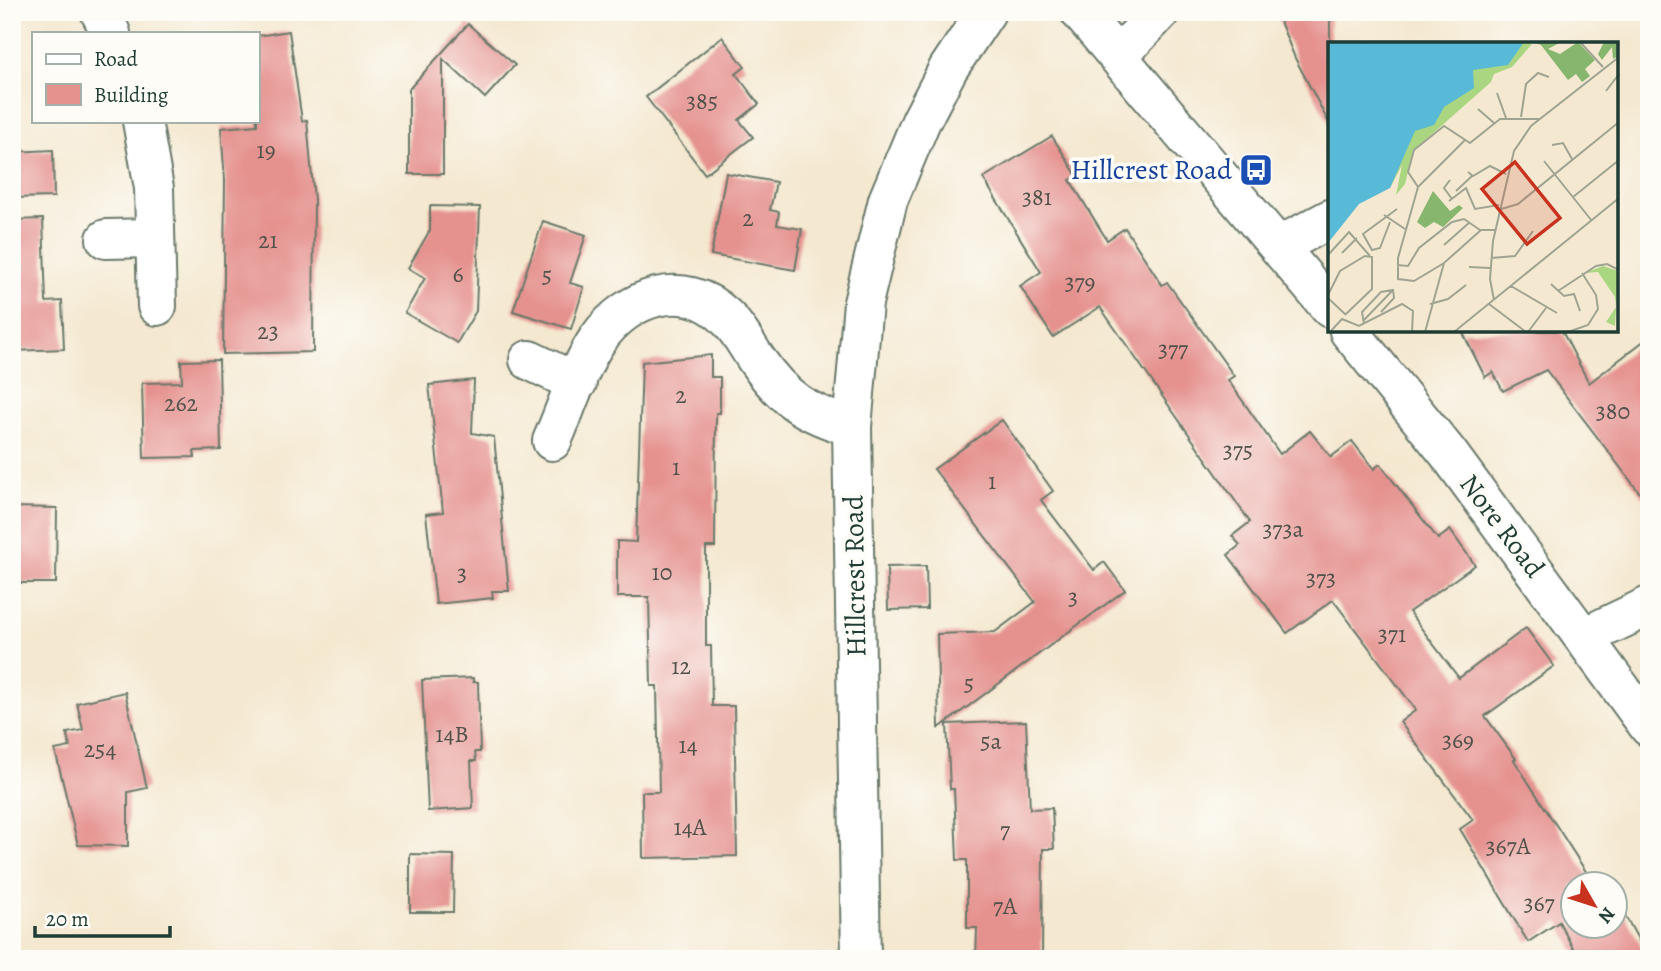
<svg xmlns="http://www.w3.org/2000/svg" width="1661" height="971" viewBox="0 0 1661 971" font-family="Alegreya,serif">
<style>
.building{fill:#e5928f}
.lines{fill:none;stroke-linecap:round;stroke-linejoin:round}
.minor-casing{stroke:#6a796b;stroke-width:42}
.minor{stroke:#fff;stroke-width:38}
.labels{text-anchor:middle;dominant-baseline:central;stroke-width:7;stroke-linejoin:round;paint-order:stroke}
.number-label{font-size:24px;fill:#50524b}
.transit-label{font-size:28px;fill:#164399;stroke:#fdfcf7;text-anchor:end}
.street-label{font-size:28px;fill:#1f3d34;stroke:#fdfcf7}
.inset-road{fill:none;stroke:#9fa492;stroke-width:2}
.view{fill:#c8321e;fill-opacity:0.15;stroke:#c8321e;stroke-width:3.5}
.inset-edge{fill:none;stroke:#1f3d34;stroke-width:3.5}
</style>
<rect width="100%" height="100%" fill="#fdfcf7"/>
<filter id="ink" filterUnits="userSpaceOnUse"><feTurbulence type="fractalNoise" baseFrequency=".0143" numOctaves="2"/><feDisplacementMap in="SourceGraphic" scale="14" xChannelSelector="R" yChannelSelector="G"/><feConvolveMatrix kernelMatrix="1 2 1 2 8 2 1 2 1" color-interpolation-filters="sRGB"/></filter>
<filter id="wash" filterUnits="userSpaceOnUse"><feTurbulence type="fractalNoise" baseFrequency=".00686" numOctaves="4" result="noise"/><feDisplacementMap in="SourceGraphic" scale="28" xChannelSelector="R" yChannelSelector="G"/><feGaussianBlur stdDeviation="1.57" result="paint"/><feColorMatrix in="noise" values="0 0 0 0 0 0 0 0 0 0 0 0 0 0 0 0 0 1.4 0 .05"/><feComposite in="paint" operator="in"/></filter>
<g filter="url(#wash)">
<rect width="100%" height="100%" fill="#f4e8d0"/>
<g id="blocks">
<!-- building -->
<g class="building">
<path d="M1276,12h54v113l-35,-67z"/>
<path d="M468,24l47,41 -30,33 -42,-39v115h-34v-85z"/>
<path d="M289,31l13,90 5,-1 7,80 -1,152 -90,2 2,-173 -4,-53 36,-3v-89z"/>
<path d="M722,37l23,30 -9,7 23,30 -20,16 14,17 -48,37 -59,-77z"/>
<path d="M1052,136l25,40 -7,4 37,60 18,-12 37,57 5,-3 67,94 -6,4 52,74 30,-23 21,26 21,-16 22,28 6,-5 58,75 12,-9 25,35 -66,47 50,66 67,-50 28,38 -69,50 31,43 -2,1 80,124h-21v42h42v-12l7,-4 27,49h-70l-20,-37 -31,20 -68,-113 13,-9 -73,-98 16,-12 -83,-110 -46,33 -59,-78 12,-10 -8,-9 18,-14 -150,-215 -47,30 -33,-51 21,-14 -58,-94z"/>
<path d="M53,150l1,47 -42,1v-46z"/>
<path d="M726,173l50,9 -6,28 9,2 -2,13 25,4 -7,41 -84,-15z"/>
<path d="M430,206l50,1 -4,104 -19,32 -52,-30 20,-35 -17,-10 22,-38z"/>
<path d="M43,219l3,83 16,-1 2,48 -52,2v-131z"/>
<path d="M543,221l43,14 -16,48 14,4 -13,42 -58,-18z"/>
<path d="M1462,331h100l27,52 60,-46v168l-103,-135 -43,21 -10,-19 -8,5z"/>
<path d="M711,355v22h9v36h-4l-1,134h-9v99h5l1,60h22l3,150 -94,2 -1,-66h17l-2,-106h-6l-2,-89h-32v-56l19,1 6,-180z"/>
<path d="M219,360l2,90 -27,1 1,6 -51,1 -2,-75 40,-1 -1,-21z"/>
<path d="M474,380l-2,53 22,4 15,154h-17l1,7 -57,6 -10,-90 17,-2 -14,-127z"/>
<path d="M1002,420l51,71 -12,9 53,70 10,-8 21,28 -186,138 -2,-94 58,-2 40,-30 -101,-133z"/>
<path d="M12,507l45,1 -1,75h-44z"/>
<path d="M926,566l1,43 -39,1 -1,-43z"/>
<path d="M473,678v4h5l2,70h-5l1,9h-5l2,47 -45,3 -6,-131z"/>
<path d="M125,692l22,96 -19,4v54l-50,-1 -23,-95 15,-3 -3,-14 16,-3 -6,-27z"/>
<path d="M1026,721l4,88 22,-1 2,41h-11l-1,110h-66l1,-31h-10v-68h-10l-3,-71h-4l-3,-65z"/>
<path d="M410,854l44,1 -1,57h-43z"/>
</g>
</g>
</g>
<g filter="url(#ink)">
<use href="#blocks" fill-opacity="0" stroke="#6a796b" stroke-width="2"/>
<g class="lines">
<defs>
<g id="minor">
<path d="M100,12l11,21"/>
<path d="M1080,12l250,296"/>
<path d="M1118,56l42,-44"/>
<path d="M142,121l12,67 3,118"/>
<path d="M106,239l49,-1"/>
<path d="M1279,246l51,-27"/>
<path d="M1349,331l99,122 201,274"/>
<path d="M529,360l48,23"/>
<path d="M552,441c13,-29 28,-77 46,-102 30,-43 86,-62 127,-23 13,12 21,28 31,43 28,41 50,54 96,68"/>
<path d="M1584,637l65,-31"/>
<path d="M861,959l-9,-532 11,-124 25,-103 33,-79 27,-52 38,-57"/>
</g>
</defs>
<!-- minor casing -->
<use href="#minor" class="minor-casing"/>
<!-- minor -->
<use href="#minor" class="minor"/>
</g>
</g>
<!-- icons -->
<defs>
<symbol id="bus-square" viewBox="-11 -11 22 22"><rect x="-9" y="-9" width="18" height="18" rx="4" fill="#1a4fb4" stroke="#fdfcf7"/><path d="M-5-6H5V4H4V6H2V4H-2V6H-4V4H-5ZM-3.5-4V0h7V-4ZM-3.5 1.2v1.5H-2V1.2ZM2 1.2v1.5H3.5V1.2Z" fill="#fff"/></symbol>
</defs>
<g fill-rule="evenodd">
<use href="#bus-square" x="1237" y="151" width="38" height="38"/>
</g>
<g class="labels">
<!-- number labels -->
<g class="number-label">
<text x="702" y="101">385</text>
<text x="266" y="150">19</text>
<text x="1037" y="197">381</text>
<text x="748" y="218">2</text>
<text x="268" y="240">21</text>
<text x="458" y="274">6</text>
<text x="547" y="275">5</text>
<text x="1080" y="282">379</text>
<text x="268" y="331">23</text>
<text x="1173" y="349">377</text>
<text x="681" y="395">2</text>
<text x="181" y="403">262</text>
<text x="1613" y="411">380</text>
<text x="1238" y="450">375</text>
<text x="676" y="467">1</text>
<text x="992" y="481">1</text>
<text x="1283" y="529">373a</text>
<text x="662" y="572">10</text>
<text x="462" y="573">3</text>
<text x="1321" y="578">373</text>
<text x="1073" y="597">3</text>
<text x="1392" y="634">371</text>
<text x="681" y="666">12</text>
<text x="969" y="683">5</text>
<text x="452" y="734">14B</text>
<text x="1458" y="740">369</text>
<text x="991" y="741">5a</text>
<text x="688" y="745">14</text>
<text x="100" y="749">254</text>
<text x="690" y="827">14A</text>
<text x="1005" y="830">7</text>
<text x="1508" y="846">367A</text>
<text x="1539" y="903">367</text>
<text x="1005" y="906">7A</text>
</g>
<!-- transit labels -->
<g class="transit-label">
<text x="1232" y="170">Hillcrest Road</text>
</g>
<!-- street labels -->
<g class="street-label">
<text transform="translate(1502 526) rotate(53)">Nore Road</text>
<text transform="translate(855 576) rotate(-91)">Hillcrest Road</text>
</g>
</g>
<!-- overview -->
<g transform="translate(1328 42)">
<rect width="290" height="290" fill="#f4e8d0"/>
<path d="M196,0l8,2 -20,23 -18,7 -3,8 -78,69 -8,33 -9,11 6,-30 -12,23 -14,-15v-52zM275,224l15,5 -3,55 -9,-4 10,-15 -1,-10 -17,-25 -13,1z" fill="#aad581"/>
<path d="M203,0h30l-13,7 12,5 18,-12 17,18 -10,9 5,7 -8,6 -6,-8 -8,6 -27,-35zM276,0h14v14l-5,3 -1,-12 -10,13 -4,-6zM105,149l17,20 9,-6 4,3 -20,19 -9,-5 -9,6 -8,-6z" fill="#87b66f"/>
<path d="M0,0h196l-16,23 -35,5 1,18 -30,19 -10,18 -19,6 -25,57 -31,16 -31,39z" fill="#58bad6"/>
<path class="inset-road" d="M252,0l23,25M278,49l13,-17M169,51l9,25M150,67l16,14M193,75l5,-33 12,-11 11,4M224,103l11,-2 9,16M216,119l48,60M140,130l5,4 17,-10 16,8M122,138l-6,8 8,11M90,145l47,-47M128,149l16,-15M245,155l46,-37M121,159l17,-13 9,21 24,-4M170,168l20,-6 101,-82M56,173l21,14M62,180l-10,26 -8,2 -9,-16 34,-25M167,188h-14l-37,33 -30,18 -16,-2v-21l20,-71 -10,-15 6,-22 30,-24 26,17 30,-24h39M116,203l26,-23M14,211l15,-15M0,213l21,-23 21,24M163,216l24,-2 18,-25M69,223l11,1 11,-18 33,-26 12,-3 16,11M141,225l21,1M223,242l13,12 10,-2 6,17M183,244l46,27M230,249l38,-25 11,-2 12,6M0,253l12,-24 25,-15 7,1v32l-26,25M0,256l18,17M166,258l-4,-21 3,-38 21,-90 17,-25 88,-69M102,262l18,-5 18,-14M161,262l37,28M35,279l30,-31M36,282l-2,-12 19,-20 12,-2 1,8 -13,14M2,290l12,-13 17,7 43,-22 11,7 -1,21M97,290l19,-69M126,290l165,-134M200,290l18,-24M240,290l20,-7 10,-16 -2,-14 -14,-22"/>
<path class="view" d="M187,120l45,56 -33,26 -45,-55z"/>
<rect width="290" height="290" class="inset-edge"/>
</g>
<!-- margin -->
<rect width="1661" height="971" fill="none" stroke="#fdfcf7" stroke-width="42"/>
<!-- legend -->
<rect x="32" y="32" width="228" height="91" fill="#fdfcf7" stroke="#a4b0a9" stroke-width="2"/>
<rect x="46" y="54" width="35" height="10" fill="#ffffff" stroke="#a4b0a9" stroke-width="2"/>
<text x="94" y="66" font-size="21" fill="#1f3d34">Road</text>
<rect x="46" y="84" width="35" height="21" fill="#e5928f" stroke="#a4b0a9" stroke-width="2"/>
<text x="94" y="102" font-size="21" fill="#1f3d34">Building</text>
<!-- north arrow -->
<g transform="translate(1594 905) rotate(129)"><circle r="33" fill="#fdfcf7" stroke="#a4b0a9" stroke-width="2"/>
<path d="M0-5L12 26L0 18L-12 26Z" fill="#c8321e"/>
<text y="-10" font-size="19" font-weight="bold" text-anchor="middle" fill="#1f3d34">N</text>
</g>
<!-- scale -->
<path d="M35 926v10h135v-10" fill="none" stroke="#1f3d34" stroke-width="3.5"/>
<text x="46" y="926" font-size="21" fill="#1f3d34" stroke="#fdfcf7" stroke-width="5" paint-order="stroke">20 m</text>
</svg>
